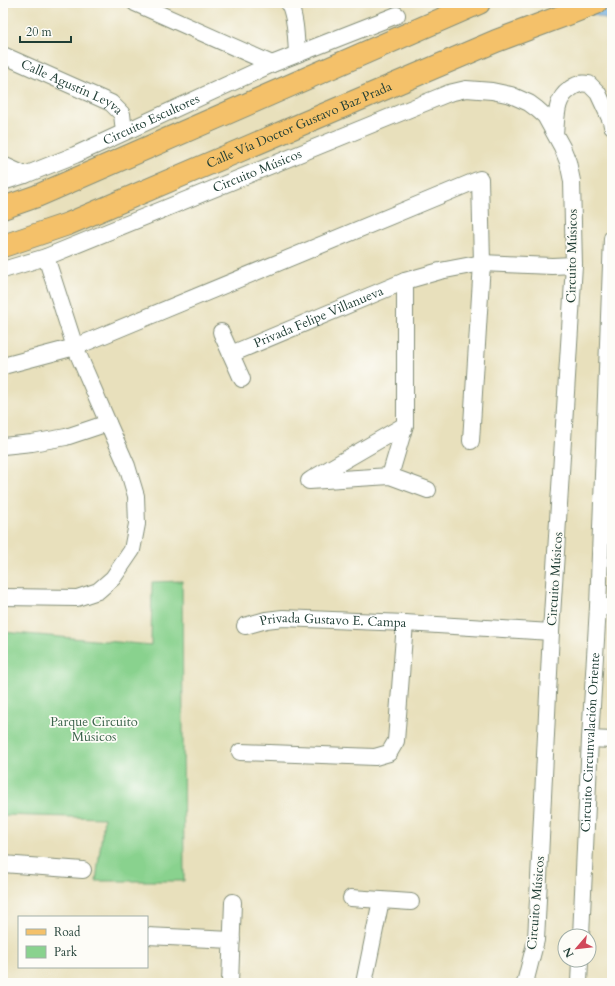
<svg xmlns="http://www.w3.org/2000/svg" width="615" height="986" viewBox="0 0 615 986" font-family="Cardo,serif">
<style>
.green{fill:#89d28e;stroke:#548861}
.water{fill:#68a8db;stroke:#447288}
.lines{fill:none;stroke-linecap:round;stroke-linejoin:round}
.street-casing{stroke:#848e78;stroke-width:18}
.primary-casing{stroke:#848e78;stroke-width:24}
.street{stroke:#fff;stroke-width:16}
.primary{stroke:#f4c16a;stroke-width:22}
.labels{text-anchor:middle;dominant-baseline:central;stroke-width:3.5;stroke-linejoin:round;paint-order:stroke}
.street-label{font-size:13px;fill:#1f3d34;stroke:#fdfcf7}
.park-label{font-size:13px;fill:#3a624a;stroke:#fdfcf7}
</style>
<rect width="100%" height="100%" fill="#fdfcf7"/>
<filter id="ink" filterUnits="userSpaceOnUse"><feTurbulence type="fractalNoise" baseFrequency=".025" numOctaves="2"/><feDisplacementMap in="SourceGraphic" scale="8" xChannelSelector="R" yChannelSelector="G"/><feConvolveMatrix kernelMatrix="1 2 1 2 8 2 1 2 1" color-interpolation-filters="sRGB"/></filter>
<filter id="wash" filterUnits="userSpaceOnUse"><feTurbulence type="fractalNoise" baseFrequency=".012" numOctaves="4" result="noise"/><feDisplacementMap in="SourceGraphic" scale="16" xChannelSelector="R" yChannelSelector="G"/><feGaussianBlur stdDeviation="0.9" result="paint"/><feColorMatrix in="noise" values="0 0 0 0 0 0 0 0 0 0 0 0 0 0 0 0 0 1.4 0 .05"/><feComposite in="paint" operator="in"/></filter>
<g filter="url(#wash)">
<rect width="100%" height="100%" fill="#e8e0bc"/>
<!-- green -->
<path class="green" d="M182,581l2,300h-88l8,-63 -101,-3v-183l148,13 1,-63z"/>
<!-- water -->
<path class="water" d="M573,3h39v19l-29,-12z"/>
</g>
<g filter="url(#ink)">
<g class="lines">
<defs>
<g id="street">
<path d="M135,3l137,61"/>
<path d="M289,3c7,16 7,34 8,51"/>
<path id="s1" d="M3,55l108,48 11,11 2,18"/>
<path d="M555,133c2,-16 0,-33 14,-43 3,-3 7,-5 11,-6 3,-1 6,0 9,0l9,9 13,28 1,5"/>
<path d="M3,165l22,10"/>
<path id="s2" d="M3,182l22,-7 50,-20 197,-91 125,-49"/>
<path id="s3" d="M3,270l43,-13 403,-164 17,-4 26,2 19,4 18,8 8,6 8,7 17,31 6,15 4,19 2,84 -23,367 -15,308 -11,43"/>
<path d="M221,332l21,47"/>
<path id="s4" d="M231,354l174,-73 35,-10 42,-8 70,3 22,-1"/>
<path d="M3,366l72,-19 405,-168 2,84 -11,178"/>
<path d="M3,446l29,-3 34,-6 42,-14"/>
<path d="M390,476l15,-51v-144"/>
<path d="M312,479l93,-54"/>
<path d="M309,481l81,-5 38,14"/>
<path d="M3,597l74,1 21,-7 15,-13 19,-28 5,-26 -1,-28 -9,-30 -19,-43 -33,-76 -29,-90"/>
<path d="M598,607h14"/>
<path id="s5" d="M245,626l21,-6 17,-2 122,5 146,9"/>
<path d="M590,739l22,1"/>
<path d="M240,752l135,5 14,-4 7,-12 9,-118"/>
<path d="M3,864l80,6"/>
<path d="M351,898l60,4"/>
<path d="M147,936l85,4"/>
<path id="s6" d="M581,936l9,-197 8,-132 14,-369"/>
<path d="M230,983l3,-81"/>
<path d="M364,983l17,-83"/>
<path d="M579,983l1,-23"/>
</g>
<g id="primary">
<path d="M3,208l34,-12 442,-193"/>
<path id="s7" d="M3,246l65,-22 428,-183 72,-27 28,-11"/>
</g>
</defs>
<!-- street casing -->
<use href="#street" class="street-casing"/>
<!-- primary casing -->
<use href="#primary" class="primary-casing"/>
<!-- street -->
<use href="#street" class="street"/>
<!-- primary -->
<use href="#primary" class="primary"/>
</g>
</g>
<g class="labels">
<!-- street labels -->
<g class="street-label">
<text stroke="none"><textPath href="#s1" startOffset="76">Calle Agustín Leyva</textPath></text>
<text stroke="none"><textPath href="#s2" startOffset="161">Circuito Escultores</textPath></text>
<text stroke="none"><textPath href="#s7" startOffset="320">Calle Vía Doctor Gustavo Baz Prada</textPath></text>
<text stroke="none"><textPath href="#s3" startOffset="273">Circuito Músicos</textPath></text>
<text transform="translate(572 256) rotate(-89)">Circuito Músicos</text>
<text stroke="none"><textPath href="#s4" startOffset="95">Privada Felipe Villanueva</textPath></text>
<text transform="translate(555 579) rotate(-86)">Circuito Músicos</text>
<text stroke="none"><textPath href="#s5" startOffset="89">Privada Gustavo E. Campa</textPath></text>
<text stroke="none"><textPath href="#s6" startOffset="194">Circuito Circunvalación Oriente</textPath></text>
<text transform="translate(536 903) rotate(-85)">Circuito Músicos</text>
</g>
<!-- park labels -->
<g class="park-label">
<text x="94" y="722">Parque Circuito<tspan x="94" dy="15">Músicos</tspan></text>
</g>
</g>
<!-- margin -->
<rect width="615" height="986" fill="none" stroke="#fdfcf7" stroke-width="16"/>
<!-- legend -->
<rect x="18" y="916" width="130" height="52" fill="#fdfcf7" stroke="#a4b0a9"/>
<rect x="26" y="929" width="20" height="6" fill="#f4c16a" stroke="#a4b0a9"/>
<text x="54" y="936" font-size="12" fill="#1f3d34">Road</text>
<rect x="26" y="946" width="20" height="12" fill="#89d28e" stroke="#a4b0a9"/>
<text x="54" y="956" font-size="12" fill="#1f3d34">Park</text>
<!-- north arrow -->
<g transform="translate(577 948) rotate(242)"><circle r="19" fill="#fdfcf7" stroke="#a4b0a9"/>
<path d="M0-3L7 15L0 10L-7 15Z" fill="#d1495b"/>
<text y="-6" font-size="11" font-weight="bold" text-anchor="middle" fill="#1f3d34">N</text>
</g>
<!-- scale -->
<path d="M20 36v6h51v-6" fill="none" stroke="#1f3d34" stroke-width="2"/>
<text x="26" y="36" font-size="12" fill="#1f3d34" stroke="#fdfcf7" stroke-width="3" paint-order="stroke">20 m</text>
</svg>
